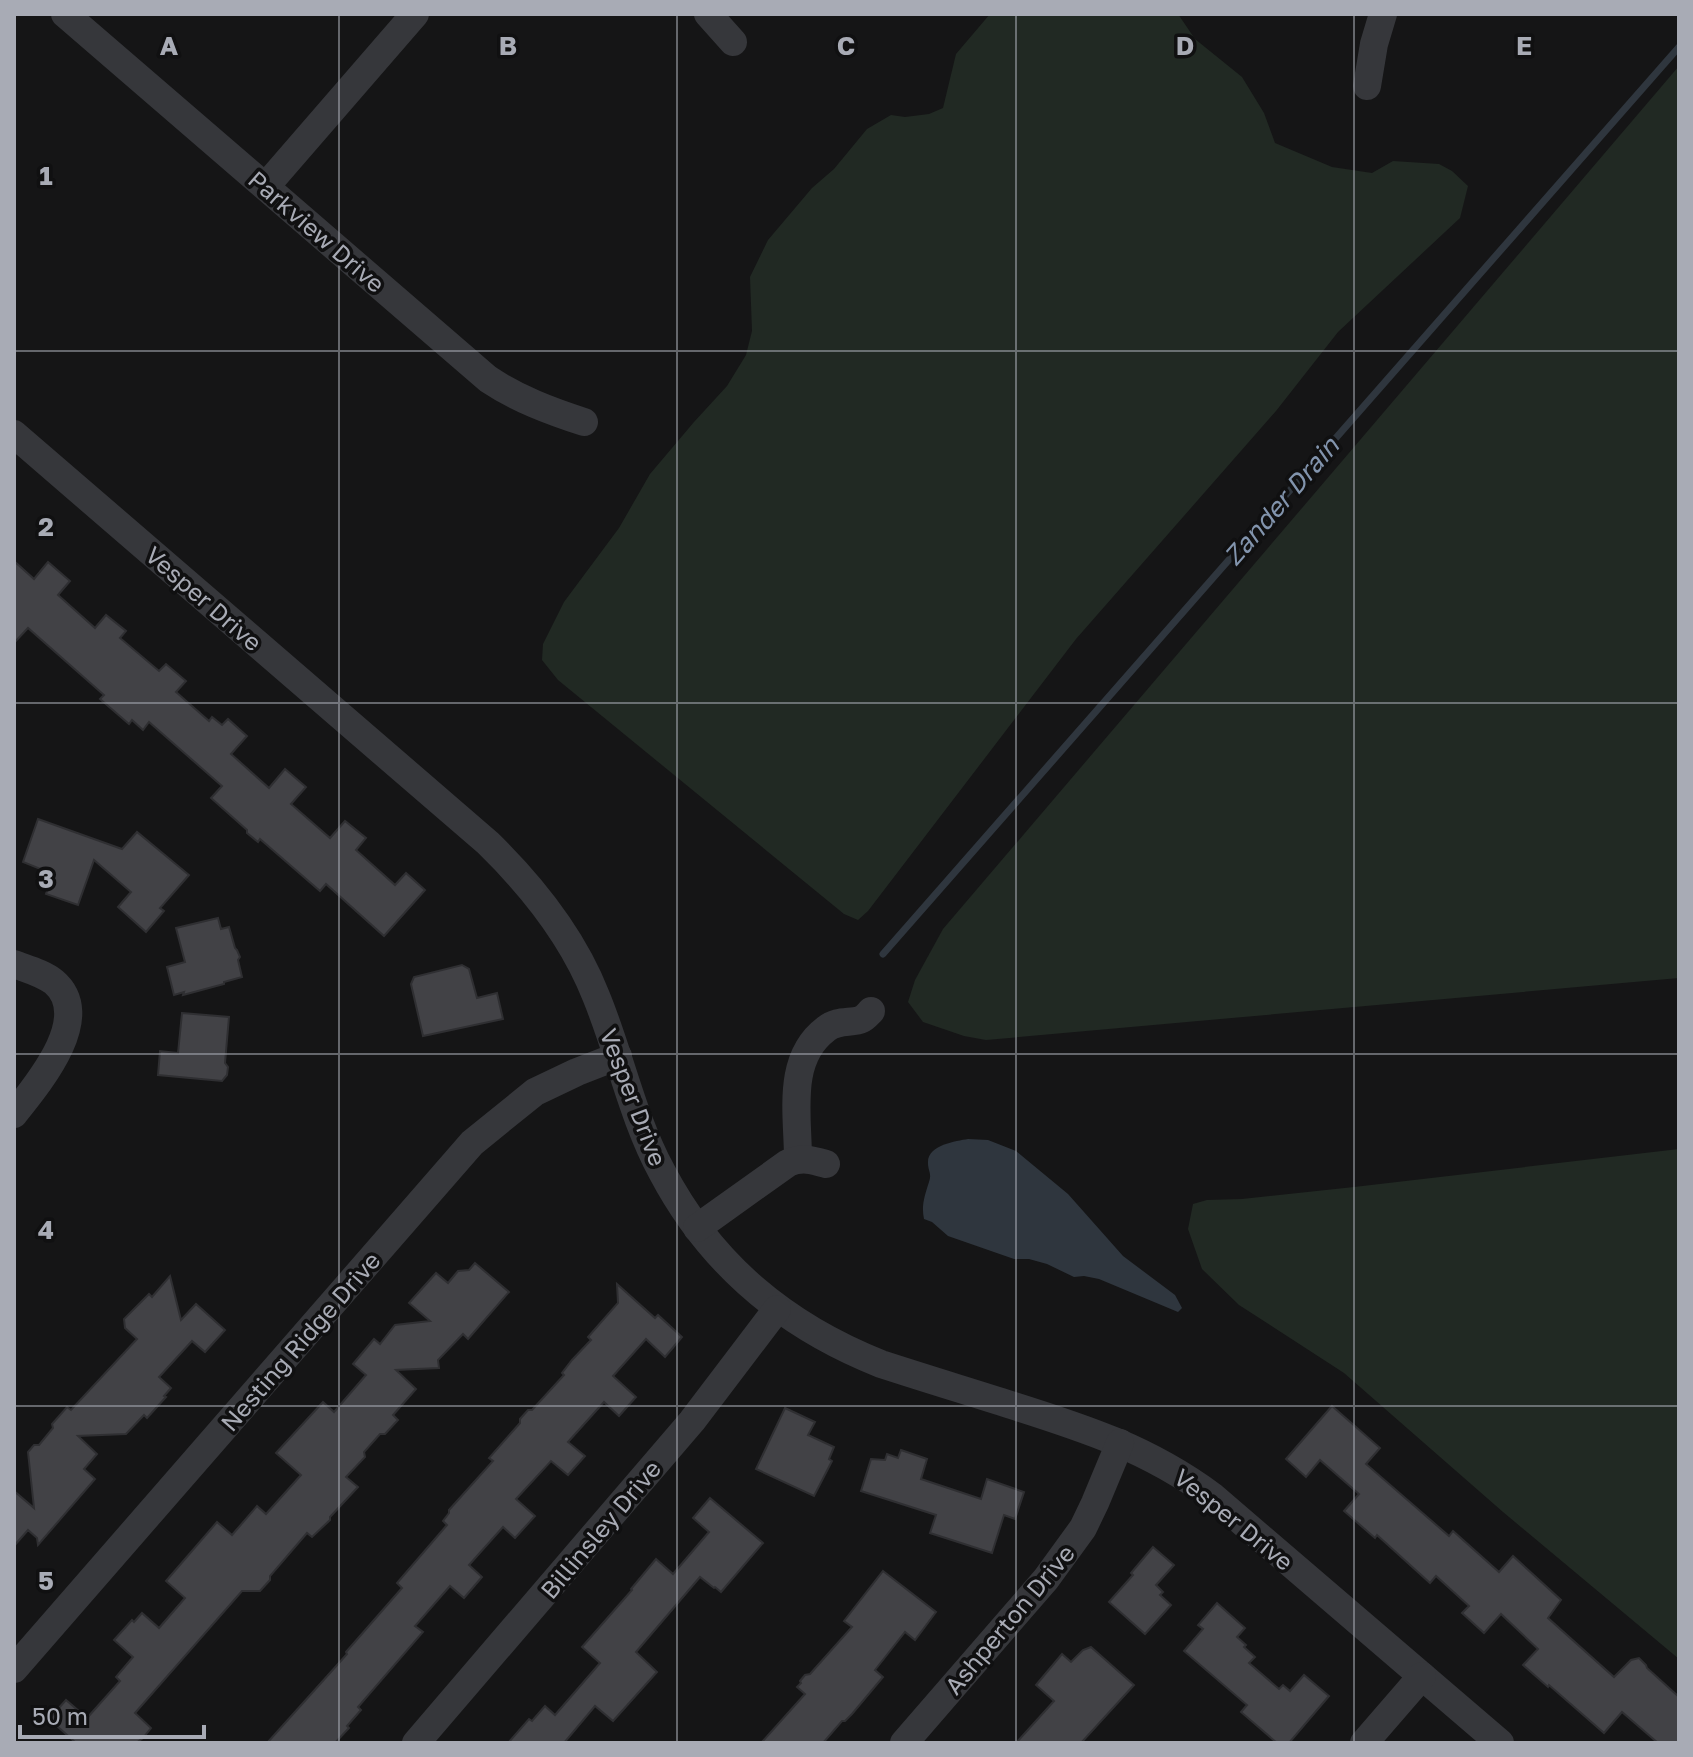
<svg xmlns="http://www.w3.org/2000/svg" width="1693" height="1757" viewBox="0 0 1693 1757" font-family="'Golos Text',sans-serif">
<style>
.green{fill:#212923}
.water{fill:#2f363e}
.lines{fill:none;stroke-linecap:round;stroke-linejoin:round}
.stream{stroke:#2f363e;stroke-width:7}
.building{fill:#424246;stroke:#2f2f32;stroke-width:2}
.street{stroke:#36373b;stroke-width:28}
.grid{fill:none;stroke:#a8abb5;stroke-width:2;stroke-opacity:0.55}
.labels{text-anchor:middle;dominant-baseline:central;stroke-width:7;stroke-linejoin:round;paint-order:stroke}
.street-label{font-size:24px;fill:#a8abb5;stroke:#101011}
.water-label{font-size:26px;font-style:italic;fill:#8294ad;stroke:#101011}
.grid-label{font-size:26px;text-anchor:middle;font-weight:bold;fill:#a8abb5;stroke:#101011;stroke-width:7;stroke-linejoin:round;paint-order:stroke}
</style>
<rect width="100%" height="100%" fill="#151516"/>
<!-- green -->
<g class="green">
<path d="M990,14h188l17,25 47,38 22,36 11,30 57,24 40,6 21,-12 46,3 13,7 16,15 -8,32 -122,114 -62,79 -200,228 -208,272 -10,9 -14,-6 -286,-234 -16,-20 1,-16 21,-42 55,-74 31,-54 44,-52 33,-36 19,-31 6,-24 -2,-54 18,-37 44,-52 22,-19 33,-40 24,-14 14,2 24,-3 14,-6 13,-54z"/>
<path d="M1679,66v912l-693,62 -22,-4 -41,-14 -15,-20 7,-22 28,-51z"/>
<path d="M1679,1149v510l-176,-147 -159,-139 -105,-68 -37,-36 -14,-40 5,-25 14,-4 35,-1 112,-12z"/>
</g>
<!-- water -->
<path class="water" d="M968,1139l20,1 28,11 52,43 55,62 52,39 7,13 -4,4 -79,-33 -15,-3 -10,1 -27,-13 -18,-5h-15l-66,-23 -16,-14 -8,-3c-3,-14 1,-24 5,-37 3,-9 -1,-11 -1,-19 -1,-18 28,-22 40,-24z"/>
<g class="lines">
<!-- stream -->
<path class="stream" d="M883,954l796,-907"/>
</g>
<!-- building -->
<g class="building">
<path d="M14,561l20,18 14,-17 22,19 -12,14 37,33 11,-13 20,16 -6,7 39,33 7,-7 20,17 -10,11 33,29 3,-4 10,8 6,-6 19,17 -16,18 38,34 16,-19 21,18 -15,17 39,34 15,-17 21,17 -10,12 39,35 11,-12 19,17 -41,46 -58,-52 -6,7 -60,-52 -2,3 -11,-9v-3l-36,-32 11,-12 -73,-64 -6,8 -11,-10 -3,4 -29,-25 4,-4 -76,-67 -14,15z"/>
<path d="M38,819l84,30 15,-17 52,43 -29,33 4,3 -18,21 -28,-25 13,-15 -37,-32 -16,45 -32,-11 7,-20 -30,-12z"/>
<path d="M218,918l3,11 8,-2 6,21 2,2 3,7 -2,3 4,17 -18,5v2l-41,11 1,-3 -10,3 -7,-28 18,-5 -9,-34z"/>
<path d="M462,965l7,4 8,29 20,-5 6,26 -80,17 -12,-52 3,-7z"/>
<path d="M182,1013l47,4 -4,46 3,4 -1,8 -5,6 -64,-6 2,-24 18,2z"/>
<path d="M475,1263l34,29 -41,47 -5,-5 -25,26 1,8 -43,2 20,19 -23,26 5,5 -13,14h-5l-16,18 1,5 -19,20 12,10 -28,30v3l-18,17 -5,-4 -37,43v4l-10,11h-18l-107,122 16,15 -8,10 -7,5h-60l-27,-24 17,-19 21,18 33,-37 -4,-4 17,-20 -19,-17 18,-20 2,2 8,-9 17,15 26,-30 -19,-17 51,-59 15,13 25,-29 9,8 35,-39 -25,-22 47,-51 11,10 32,-37 -13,-11 21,-25 6,5 15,-19 35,-4 -21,-18 27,-30 12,10 10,-12 11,-1z"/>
<path d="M170,1276l11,44 15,-16 29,26 -20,22 -13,-11 -33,36 12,11 -7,8 2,1 -19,21 -3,-3 -18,19 -48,2 19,18 -13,15 11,10 -57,66 -1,-7 -9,-8 -14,16v-55l20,17 -6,-56 6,-7h5l14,-17 -1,-4 15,-17 4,3 66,-71 -12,-11 -1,-9 25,-25 3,3z"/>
<path d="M617,1284l38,34 3,-3 24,22 -17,20 -19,-18 -33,37 23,21 -17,19 -15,-14 -36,40 17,14 -17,19 -17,-14 -35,38 19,17 -20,22 -12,-11 -34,38 13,12 -18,21 -14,-12 -35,40 8,6 -65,75 3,3 -14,16 2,2 -14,15h-68l80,-89 -1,-2 56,-64 -5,-5 50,-58 -4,-4 6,-8v-3l44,-49 -4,-3 31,-35v-4l8,-9h4l32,-35 -2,-2 10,-13 19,-20 -3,-3 30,-34z"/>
<path d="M1332,1406l48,42 -14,16 83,72 4,-5 46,41 14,-16 48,44 -13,18 66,59 17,-17 8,-2 7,7 1,3 32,29v46h-21l-36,-31 -18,21 -55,-48 -1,2 -25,-22 15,-16 -37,-35 -17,19 -22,-20 7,-7 -33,-30 -6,7 -53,-48 -2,3 -31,-27 15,-17 -39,-34 -14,17 -20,-18z"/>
<path d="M785,1408l30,14 -7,13 26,12 -5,12 3,2 -18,35 -58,-27z"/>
<path d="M901,1450l26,9 -6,20 60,20 6,-20 37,13 -9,27 -11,-4 -12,38 -62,-20 6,-18 -75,-24 10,-32 14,1 2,-6 11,4z"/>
<path d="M710,1498l53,45 -42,49 -6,-5 -1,1 -14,-11 -64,75 21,20 -44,49 -18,-15 -31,37h-56l21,-24 3,2 13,-15 10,9 45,-52 -18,-16 50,-57 -1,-1 25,-30 17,15 36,-42 -16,-14z"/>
<path d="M1153,1547l21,18 -18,20 7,7 -3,3 11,10 -26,29 -36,-32 24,-27 -2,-2z"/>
<path d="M883,1571l53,41 -21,28 -10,-8 -30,38 8,7 -31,37 -7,7h-3l-19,22h-62l44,-49 -8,-7 4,-4 -1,-2 5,-6 5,-1 42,-47 -8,-6z"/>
<path d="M1217,1603l28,25 -8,9 9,8 -2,2 11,10 -6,6 30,26 4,-4 7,6 14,-16 25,21 -40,47h-12l-36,-31 6,-7 -63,-54 19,-22 -5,-4z"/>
<path d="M1091,1647l43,38 -53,58h-65l38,-42 -18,-16 26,-31 9,8 12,-12z"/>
</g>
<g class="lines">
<!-- street -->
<g class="street">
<path d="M65,14l423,365c30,20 62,32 96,43"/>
<path d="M708,14l25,28"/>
<path d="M1367,86l7,-42 9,-30"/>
<path d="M266,186l149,-172"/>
<path d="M14,434l474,409c45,44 85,94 108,153 24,58 36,121 66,176 49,93 123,154 219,192 43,14 86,27 130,41 73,23 138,44 201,91l288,247"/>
<path d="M14,964c13,5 29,9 40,18 41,35 -17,103 -40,132"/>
<path d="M798,1159c0,-44 -12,-100 28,-130 12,-10 26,-5 36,-10 3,-1 6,-5 9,-8"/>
<path d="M697,1228l91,-65c14,-6 24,-3 38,1"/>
<path d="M14,1669l458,-526 63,-51 42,-20 41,-16"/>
<path d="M416,1743l276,-322 85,-112"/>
<path d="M904,1743l142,-164 37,-51 12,-25 25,-60"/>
<path d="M1364,1743l58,-67"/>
</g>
</g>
<!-- grid -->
<path class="grid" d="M339,14v1729M677,14v1729M1016,14v1729M1354,14v1729M14,351h1665M14,703h1665M14,1054h1665M14,1406h1665"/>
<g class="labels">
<!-- street labels -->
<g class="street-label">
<text transform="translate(317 231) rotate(41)">Parkview Drive</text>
<text transform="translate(204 598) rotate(41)">Vesper Drive</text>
<text transform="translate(634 1097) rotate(69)">Vesper Drive</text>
<text transform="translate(300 1341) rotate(-49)">Nesting Ridge Drive</text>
<text transform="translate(1234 1519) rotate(39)">Vesper Drive</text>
<text transform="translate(600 1529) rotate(-50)">Billinsley Drive</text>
<text transform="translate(1009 1619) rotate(-50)">Ashperton Drive</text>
</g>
<!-- water labels -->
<g class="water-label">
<text transform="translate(1281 501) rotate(-49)">Zander Drain</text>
</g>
</g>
<g class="grid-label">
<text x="169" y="55">A</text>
<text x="508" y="55">B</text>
<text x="846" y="55">C</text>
<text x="1185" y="55">D</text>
<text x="1524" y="55">E</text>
<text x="46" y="185">1</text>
<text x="46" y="536">2</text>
<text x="46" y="888">3</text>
<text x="46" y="1239">4</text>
<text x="46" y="1590">5</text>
</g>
<!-- border -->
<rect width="1693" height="1757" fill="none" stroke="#a8abb5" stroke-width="32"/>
<!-- scale -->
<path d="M20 1725v12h184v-12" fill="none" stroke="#a8abb5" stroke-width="4"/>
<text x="32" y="1725" font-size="24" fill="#a8abb5" stroke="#101011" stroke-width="6" paint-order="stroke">50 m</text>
</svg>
